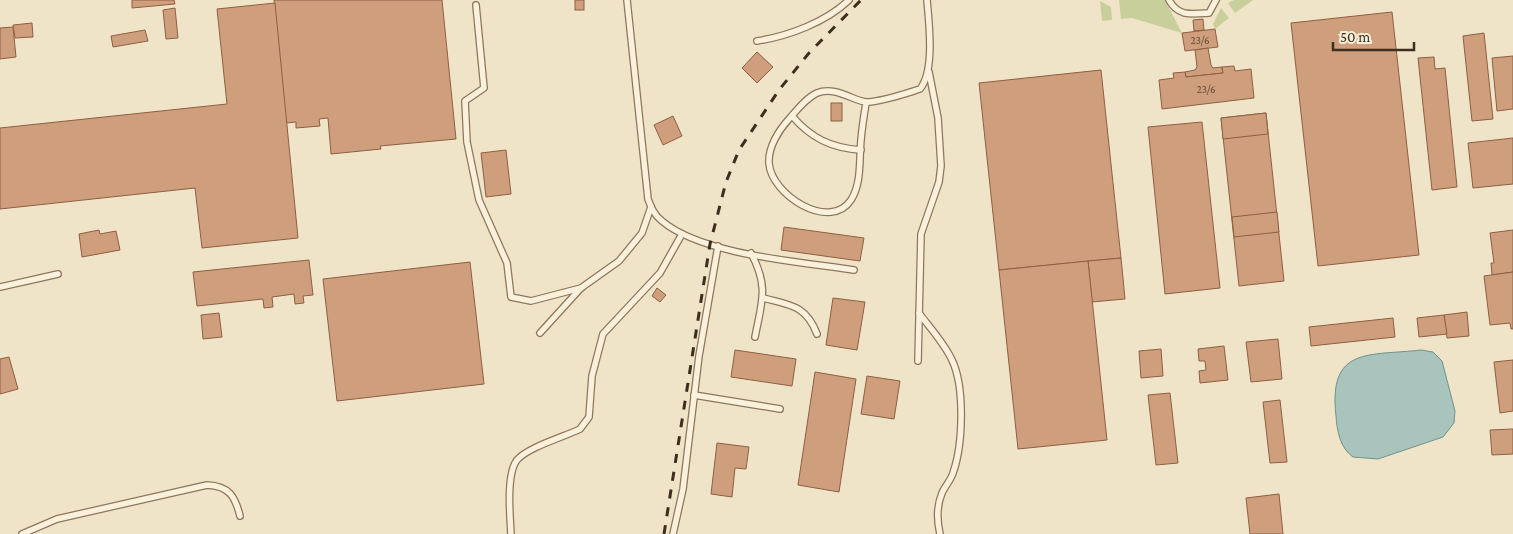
<svg xmlns="http://www.w3.org/2000/svg" width="1513" height="534" viewBox="0 0 1513 534" font-family="'Crimson Pro',serif">
<style>
.green{fill:#c9cf9b}
.water{fill:#a9c4bc;stroke:#6f938a}
.building{fill:#cf9f7d;stroke:#8d5f41}
.lines{fill:none;stroke-linecap:round;stroke-linejoin:round}
.lane-casing{stroke:#8d765c;stroke-width:8}
.lane{stroke:#faf1dc;stroke-width:5.5}
.rail{stroke:#3d2e20;stroke-width:3;stroke-dasharray:9 9;stroke-linecap:butt}
.labels{text-anchor:middle;dominant-baseline:central;stroke-width:4.5;stroke-linejoin:round;paint-order:stroke}
.number-label{font-size:11px;fill:#624a37}
</style>
<rect width="100%" height="100%" fill="#f0e4c8"/>
<!-- green -->
<g class="green">
<path d="M1119,0h46l17,33 -50,-15 -11,1z"/>
<path d="M1234,0h19l-18,13 -7,-10z"/>
<path d="M1100,1l11,6 1,13 -10,1z"/>
<path d="M1221,8l8,10 -14,11 -2,-5z"/>
</g>
<!-- water -->
<path class="water" d="M1421,350l12,2 9,9 13,50 -1,12 -11,14 -65,22 -25,-2c-13,-9 -16,-26 -17,-41 -8,-70 33,-60 85,-66z"/>
<!-- building -->
<g class="building">
<path d="M132,0h42l1,4 -43,4z"/>
<path d="M274,0h168l14,139 -76,7 1,3 -50,5 -3,-36 -9,1 1,7 -24,2v-6l-10,1z"/>
<rect x="575" y="0" width="9" height="10"/>
<path d="M275,3l23,235 -96,10 -7,-60 -195,21v-81l227,-24 -10,-95z"/>
<path d="M175,8l3,30 -12,1 -3,-29z"/>
<path d="M1392,12l27,243 -101,11 -27,-243z"/>
<path d="M1203,19l1,11 -10,1 -1,-11z"/>
<path d="M32,23l1,14 -18,1 -2,-13z"/>
<path d="M13,27l3,30 -16,2v-31z"/>
<path d="M1215,29l3,18 -33,4 -3,-18z"/>
<path d="M145,30l3,11 -35,6 -2,-11z"/>
<path d="M1484,33l9,86 -21,2 -9,-85z"/>
<path d="M1208,48l3,17 2,3 9,-1 1,6 -37,4 -1,-5 10,-2 2,-3 -2,-17z"/>
<path d="M757,52l16,15 -16,16 -15,-15z"/>
<path d="M1513,56v53l-16,2 -5,-53z"/>
<path d="M1434,57l1,12 10,-1 12,119 -25,3 -14,-132z"/>
<path d="M1234,66l1,5 16,-2 3,29 -92,11 -3,-29 15,-2 -1,-5 12,-1 1,5 37,-4 -1,-6z"/>
<path d="M1101,70l20,188 -122,12 -20,-187z"/>
<rect x="831" y="103" width="11" height="18"/>
<path d="M1266,113l18,168 -45,5 -18,-168z"/>
<path d="M1266,113l2,21 -45,5 -2,-21z"/>
<path d="M673,116l9,20 -19,9 -9,-20z"/>
<path d="M1202,122l18,166 -55,6 -17,-167z"/>
<path d="M1513,138v46l-40,4 -5,-45z"/>
<path d="M506,150l5,44 -25,3 -5,-44z"/>
<path d="M1277,212l2,20 -45,5 -2,-20z"/>
<path d="M784,227l80,11 -4,23 -79,-11z"/>
<path d="M99,230l1,4 16,-3 4,19 -38,7 -3,-23z"/>
<path d="M1513,230v42l-21,3 -1,-12h3l-4,-30z"/>
<path d="M1121,258l4,41 -33,3 -4,-41z"/>
<path d="M309,260l4,35 -10,1 1,7 -9,1 -1,-10 -22,3 1,10 -9,1 -1,-9 -66,7 -4,-34z"/>
<path d="M1088,261l19,179 -89,9 -19,-179z"/>
<path d="M470,262l14,122 -147,17 -14,-122z"/>
<path d="M1513,272v57h-2l-1,-6 -20,2 -6,-49z"/>
<path d="M657,288l9,7 -6,7 -8,-6z"/>
<path d="M833,298l32,4 -8,48 -31,-5z"/>
<path d="M1467,312l2,24 -22,2 -3,-23z"/>
<path d="M219,313l3,24 -19,2 -2,-24z"/>
<path d="M1444,315l3,19 -28,3 -2,-19z"/>
<path d="M1393,318l2,19 -84,9 -2,-19z"/>
<path d="M1278,339l4,40 -31,3 -5,-40z"/>
<path d="M1224,346l4,34 -28,3 -1,-12 7,-1 -1,-9h-6l-1,-12z"/>
<path d="M1161,349l2,27 -22,2 -2,-27z"/>
<path d="M735,350l61,9 -4,27 -61,-9z"/>
<path d="M9,357l9,32 -18,5v-35z"/>
<path d="M1513,360v51l-13,2 -6,-51z"/>
<path d="M815,372l41,7 -17,113 -41,-7z"/>
<path d="M867,376l33,5 -6,38 -33,-5z"/>
<path d="M1170,393l8,70 -22,2 -8,-70z"/>
<path d="M1280,400l7,62 -17,1 -7,-61z"/>
<path d="M1513,429v25l-21,1 -2,-25z"/>
<path d="M717,443l32,4 -3,22 -11,-1 -3,29 -21,-3z"/>
<path d="M1279,494l4,40h-33l-4,-36z"/>
</g>
<g class="lines">
<defs>
<g id="lane">
<path d="M627,0l21,199c3,8 6,16 14,22 40,34 140,41 192,49"/>
<path d="M1169,0c9,17 23,14 40,13l7,-13"/>
<path d="M476,5l8,83 -19,13 2,41 12,58 28,63 4,34 20,4 50,-13"/>
<path d="M757,41c32,-5 69,-19 92,-41"/>
<path d="M866,103c-2,12 -4,25 -5,37 -2,19 1,43 -10,60 -21,32 -80,-5 -82,-37 -1,-16 10,-33 20,-44 8,-9 17,-21 28,-26 19,-8 39,10 51,9 16,-1 36,-8 52,-13 15,-18 9,-66 7,-89"/>
<path d="M792,116c19,22 39,32 69,34"/>
<path d="M751,253c18,34 11,48 4,84"/>
<path d="M0,287l58,-13"/>
<path d="M763,298c27,7 43,7 54,36"/>
<path d="M919,313c11,15 25,30 33,47 13,27 11,85 1,113 -2,7 -8,13 -11,20 -5,12 -5,28 -2,41"/>
<path d="M540,333l41,-45 38,-27 23,-28 9,-26"/>
<path d="M918,361l3,-127 18,-52 2,-16 -3,-48 -9,-46"/>
<path d="M694,395l86,14"/>
<path d="M22,534l35,-15 150,-34c22,1 28,11 33,31"/>
<path d="M511,534c-1,-18 -5,-60 6,-74 11,-13 47,-23 63,-31l9,-12 3,-41 11,-42 57,-61 22,-39"/>
<path d="M673,534l10,-45 16,-133 19,-110"/>
</g>
</defs>
<!-- lane casing -->
<use href="#lane" class="lane-casing"/>
<!-- lane -->
<use href="#lane" class="lane"/>
<!-- rail -->
<path class="rail" d="M664,534l46,-290 16,-62 13,-32 40,-60 30,-37 52,-53"/>
</g>
<g class="labels">
<!-- number labels -->
<g class="number-label">
<text x="1200" y="40">23/6</text>
<text x="1206" y="89">23/6</text>
</g>
</g>
<!-- scale -->
<path d="M1333 42v8h81v-8" fill="none" stroke="#3d2e20" stroke-width="2.5"/>
<text x="1340" y="42" font-size="15" fill="#3d2e20" stroke="#f7eed8" stroke-width="4" paint-order="stroke">50 m</text>
</svg>
